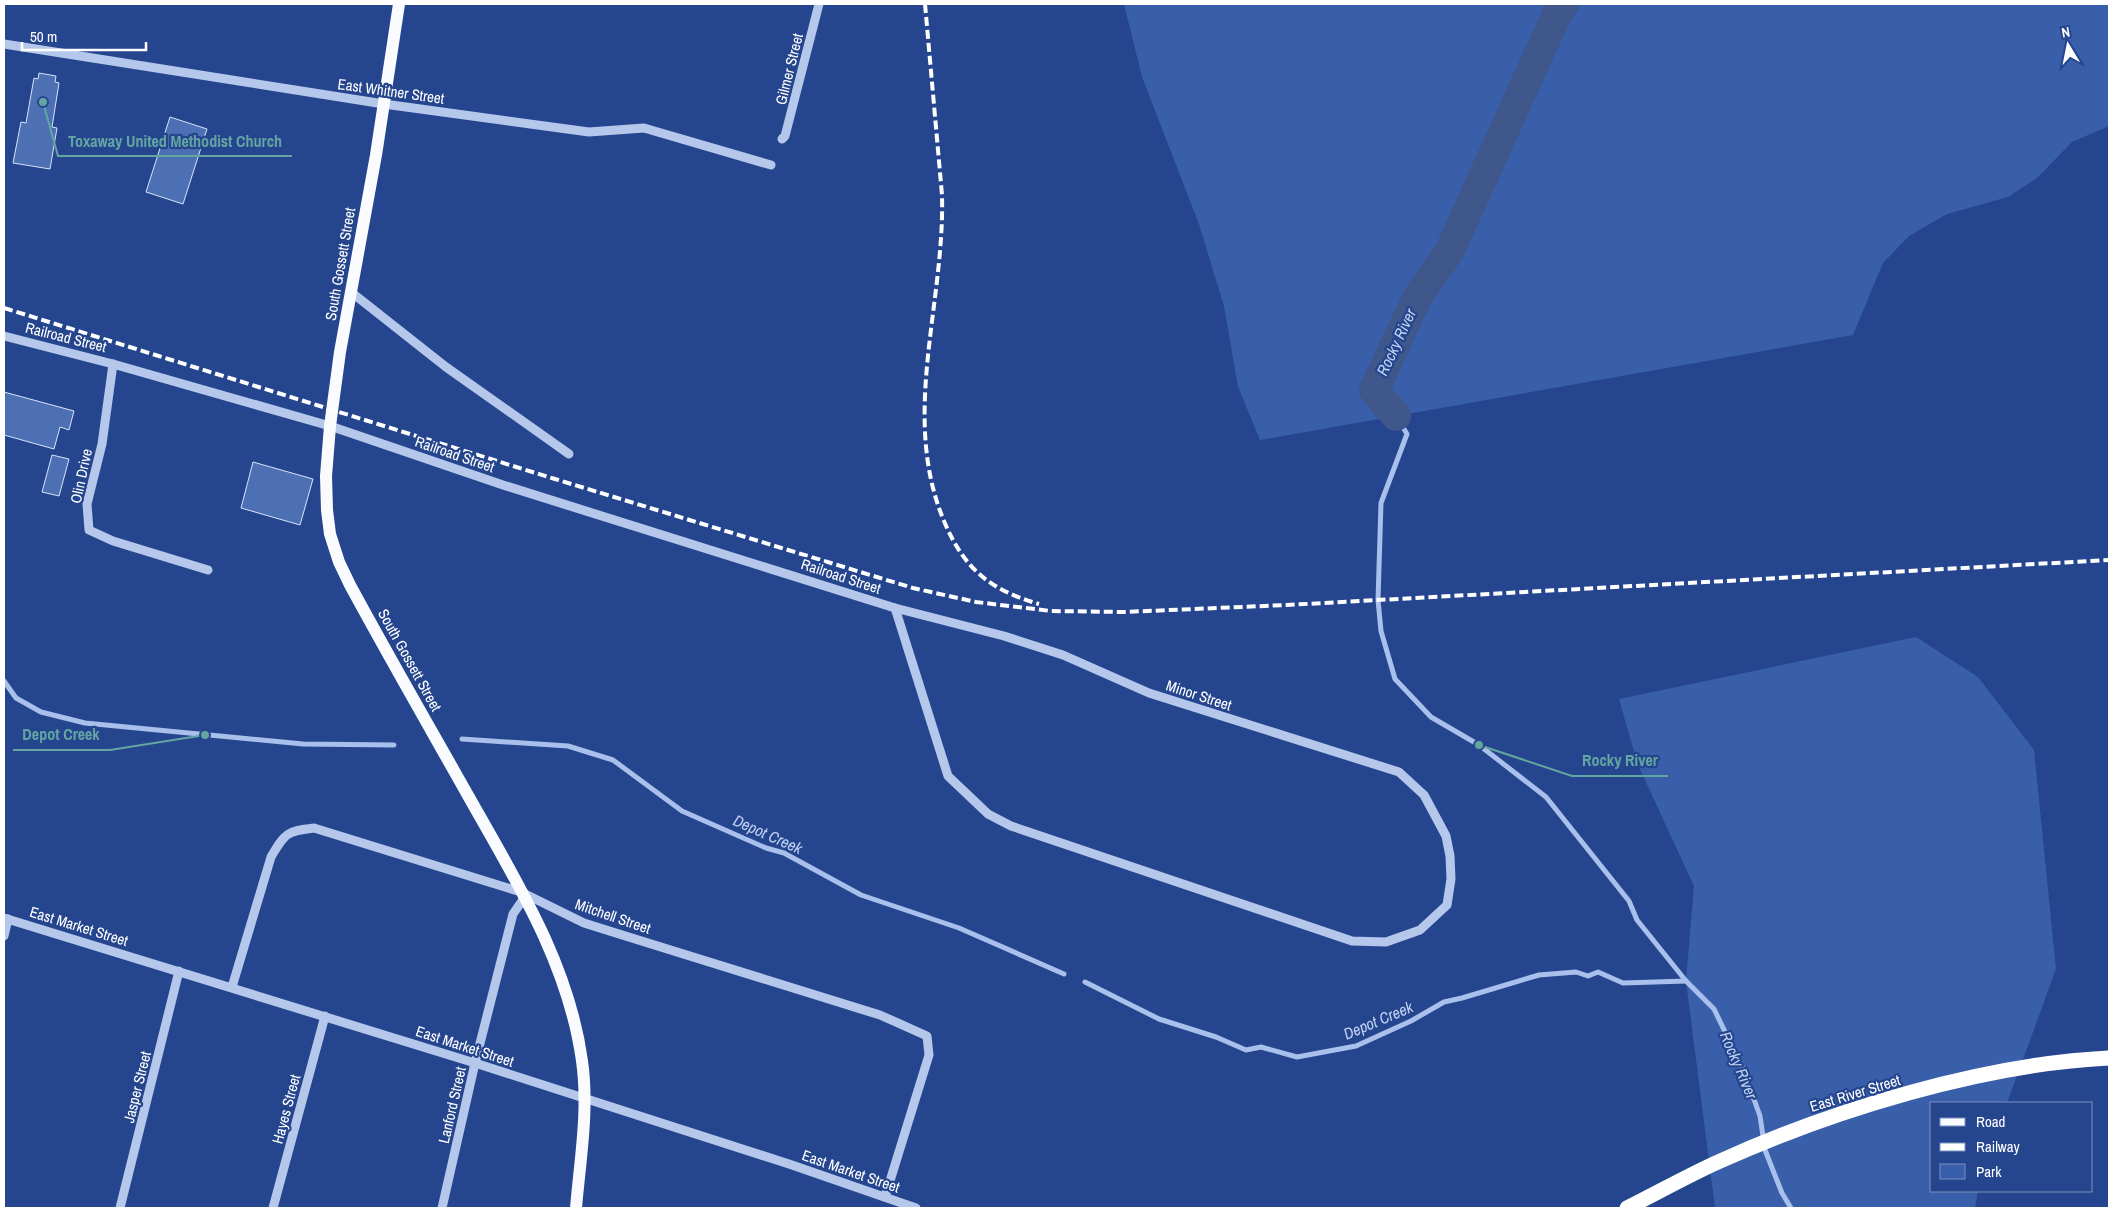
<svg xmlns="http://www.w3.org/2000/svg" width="2113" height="1212" viewBox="0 0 2113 1212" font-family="'Archivo Narrow',sans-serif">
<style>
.green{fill:#395fab}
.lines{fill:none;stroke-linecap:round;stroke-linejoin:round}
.stream{stroke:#a9c0ec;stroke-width:5}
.river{stroke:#3f578b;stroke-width:30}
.building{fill:#4d70b4;stroke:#d9e4f8}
.minor{stroke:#b5c7eb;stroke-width:9}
.major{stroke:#f9fbff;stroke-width:12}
.highway{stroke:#fff;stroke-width:15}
.rail{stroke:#fff;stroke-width:4;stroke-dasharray:9 4;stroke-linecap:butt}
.labels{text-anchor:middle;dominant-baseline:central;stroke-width:4.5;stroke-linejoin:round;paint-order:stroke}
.street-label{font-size:15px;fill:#fff;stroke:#25468e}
.water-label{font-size:16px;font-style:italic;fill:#c1d1f2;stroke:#25468e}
.leader{fill:none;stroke:#63a6a1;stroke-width:2}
.callout-dot{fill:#63a6a1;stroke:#25468e;stroke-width:2}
.callout-label{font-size:16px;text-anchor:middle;font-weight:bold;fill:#63a6a1;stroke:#25468e;stroke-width:4.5;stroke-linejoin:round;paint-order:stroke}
</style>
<rect width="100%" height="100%" fill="#25468e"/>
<!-- green -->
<g class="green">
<path d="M1124,4h985v122l-37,16 -34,35 -30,20 -61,17 -38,22 -26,27 -30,72 -593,105 -22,-53 -14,-81 -25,-82 -57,-147z"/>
<path d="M1916,637l62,40 56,73 22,219 -49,134h-75v88h46l-3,17h-260l-29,-227 8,-95 -56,-121 -19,-66z"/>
</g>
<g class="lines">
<!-- stream -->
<g class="stream">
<path d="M1396,416l11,18 -26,69 -3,97 3,31 14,48 36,38 48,28 67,52 83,104 8,19 49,61 28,28 29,60 17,47 5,34 17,43 9,15"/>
<path d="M4,681l12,17 25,14 44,11 218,21 91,1"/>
<path d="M462,739l106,7 45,14 69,51 84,37 18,5 77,42 98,33 105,46"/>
<path d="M1085,982l74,37 57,18 30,13 15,-3 36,10 59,-11 55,-25 33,-19 18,-4 77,-23 37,-3 12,4 10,-4 25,11 63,-2"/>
</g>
<!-- river -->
<path class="river" d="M1396,416l-22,-26 43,-92 33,-48 107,-236 7,-10"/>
</g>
<!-- building -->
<g class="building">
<path d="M39,73l17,3 -1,6 4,1 -7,44 5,1 -7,41 -37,-6 8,-41 5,1 8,-45 4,1z"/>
<path d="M170,117l37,12 -24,75 -37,-12z"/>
<path d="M4,392l70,19 -5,19 -9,-3 -6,22 -50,-14z"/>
<path d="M52,455l17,4 -10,37 -17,-4z"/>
<path d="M253,462l60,17 -13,46 -59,-17z"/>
</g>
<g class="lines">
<!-- minor -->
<g class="minor">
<path d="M4,44l380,60 205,28 55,-4 127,37"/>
<path d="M782,139l3,-3 34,-132"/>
<path d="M351,292l95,75 123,87"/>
<path d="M4,336l109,28 217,62 173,59 392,123"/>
<path d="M113,364l-11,80 -15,60 2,26 24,11 95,29"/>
<path d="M895,608l109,28 59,19 86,38 250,79 25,23 22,41 4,20 1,23 -4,26 -27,25 -34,12 -34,-1 -341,-115 -23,-12 -40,-38z"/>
<path d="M4,918l471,145 317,102 124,43"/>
<path d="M4,936l4,-17"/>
<path d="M232,987l39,-130c14,-24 16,-26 43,-29l207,64 63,31 35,11 261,81 47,21 2,19 -44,142"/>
<path d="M120,1208l59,-237"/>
<path d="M273,1208l52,-192"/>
<path d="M442,1208l33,-145 38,-149 9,-13 2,-6"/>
</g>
<!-- major -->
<path class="major" d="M399,4l-23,151 -36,197 -10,74 -4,50 1,34 3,24 9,28 11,23c39,72 80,143 120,214 47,83 99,166 112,262 7,49 -2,99 -6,147"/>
<!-- highway -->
<path class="highway" d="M1627,1208c30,-15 60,-32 91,-46 115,-52 265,-98 391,-104"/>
<!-- rail -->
<g class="rail">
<path d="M925,4l17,191c3,109 -42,221 2,326 20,48 46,69 95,83"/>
<path d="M4,308l551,171 358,109 63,14 75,9 73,1 163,-7 822,-45"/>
</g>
</g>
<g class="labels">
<!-- street labels -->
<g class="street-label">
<text transform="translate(789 69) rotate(-76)">Gilmer Street</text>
<text transform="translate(391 91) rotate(8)">East Whitner Street</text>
<text transform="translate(340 264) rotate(-80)">South Gossett Street</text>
<text transform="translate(66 337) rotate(14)">Railroad Street</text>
<text transform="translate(455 454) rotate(19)">Railroad Street</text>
<text transform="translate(81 476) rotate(-78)">Olin Drive</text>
<text transform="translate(841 576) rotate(18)">Railroad Street</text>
<text transform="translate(410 660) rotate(61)">South Gossett Street</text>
<text transform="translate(1199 695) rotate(18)">Minor Street</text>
<text transform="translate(613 916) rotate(19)">Mitchell Street</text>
<text transform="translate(79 926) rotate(17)">East Market Street</text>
<text transform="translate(465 1046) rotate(18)">East Market Street</text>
<text transform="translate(137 1087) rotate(-76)">Jasper Street</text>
<text transform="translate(1855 1093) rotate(-17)">East River Street</text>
<text transform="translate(452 1105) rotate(-77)">Lanford Street</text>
<text transform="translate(286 1109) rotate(-75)">Hayes Street</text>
<text transform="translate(851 1171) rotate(19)">East Market Street</text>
</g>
<!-- water labels -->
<g class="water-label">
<text transform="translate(1396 342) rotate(-65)">Rocky River</text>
<text transform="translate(768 834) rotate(24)">Depot Creek</text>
<text transform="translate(1378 1020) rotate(-23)">Depot Creek</text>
<text transform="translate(1739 1065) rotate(67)">Rocky River</text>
</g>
</g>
<!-- callouts -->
<path class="leader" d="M43 102L58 156H292M205 735L110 750H13M1479 745L1572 776H1668"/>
<g class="callout-dot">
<circle cx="43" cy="102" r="5"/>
<circle cx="205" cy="735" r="5"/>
<circle cx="1479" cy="745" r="5"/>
</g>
<g class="callout-label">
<text x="175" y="147">Toxaway United Methodist Church</text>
<text x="61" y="740">Depot Creek</text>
<text x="1620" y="766">Rocky River</text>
</g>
<!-- border -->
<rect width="2113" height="1212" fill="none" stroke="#ffffff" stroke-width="10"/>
<!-- legend -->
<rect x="1930" y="1102" width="162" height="90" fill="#25468e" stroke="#7c90bb"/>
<rect x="1940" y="1118" width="25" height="8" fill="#f9fbff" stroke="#7c90bb"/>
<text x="1976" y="1127" font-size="15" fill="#ffffff">Road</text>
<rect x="1940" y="1143" width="25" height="8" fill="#ffffff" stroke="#7c90bb"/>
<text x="1976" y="1152" font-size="15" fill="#ffffff">Railway</text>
<rect x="1940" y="1164" width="25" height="15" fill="#395fab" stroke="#7c90bb"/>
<text x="1976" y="1177" font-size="15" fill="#ffffff">Park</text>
<!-- north arrow -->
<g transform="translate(2068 45) rotate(350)" stroke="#25468e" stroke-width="4" paint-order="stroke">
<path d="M0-4L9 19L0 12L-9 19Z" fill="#ffffff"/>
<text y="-8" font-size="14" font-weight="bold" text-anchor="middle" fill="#ffffff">N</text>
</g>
<!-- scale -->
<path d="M22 42v8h124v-8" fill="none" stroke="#ffffff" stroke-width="2.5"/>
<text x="30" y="42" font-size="15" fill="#ffffff" stroke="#25468e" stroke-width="4" paint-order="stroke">50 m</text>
</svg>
